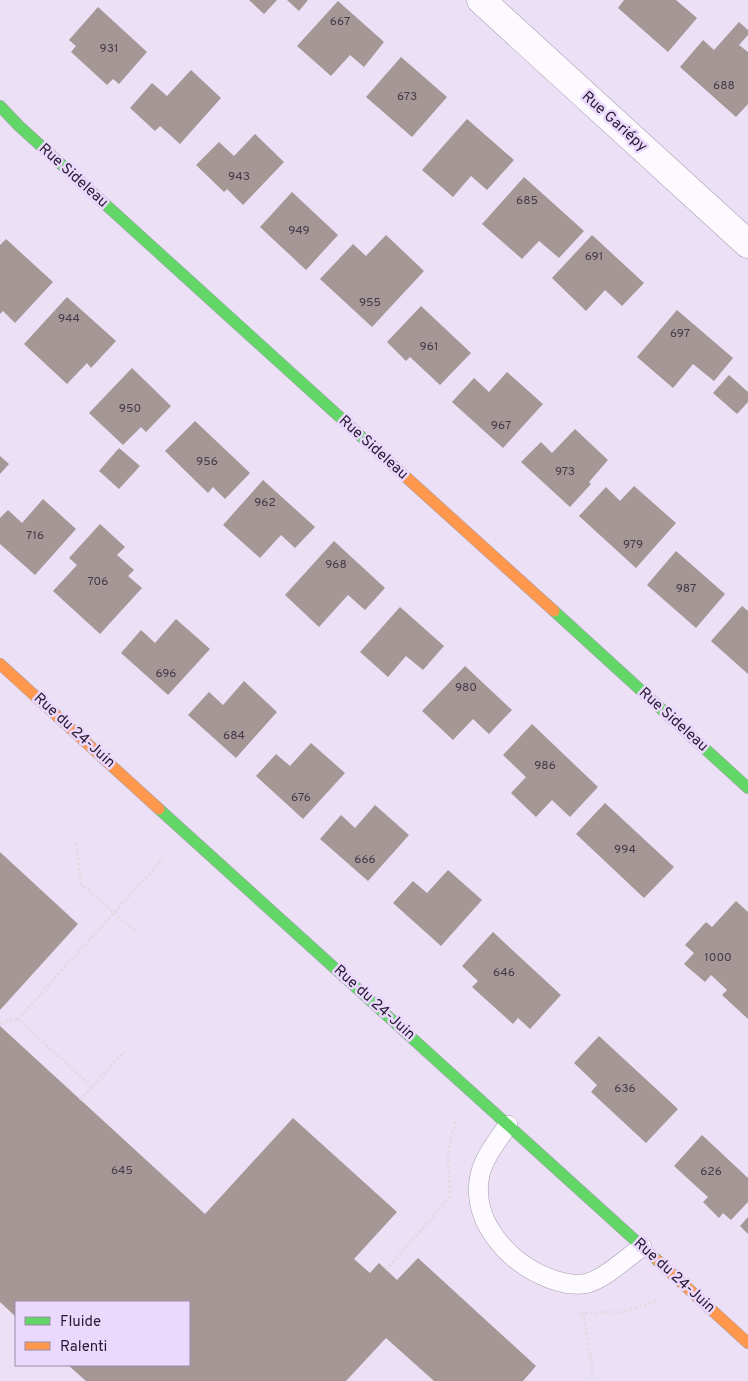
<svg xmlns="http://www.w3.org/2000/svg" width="748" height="1381" viewBox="0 0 748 1381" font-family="Overpass,sans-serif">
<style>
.building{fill:#a49796}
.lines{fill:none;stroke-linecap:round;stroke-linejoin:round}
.lane-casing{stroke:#a59bae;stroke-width:20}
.street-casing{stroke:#a59bae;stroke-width:29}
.fast-casing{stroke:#a59bae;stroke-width:12}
.slow-casing{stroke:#a59bae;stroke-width:12}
.path{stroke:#e0dce3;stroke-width:3;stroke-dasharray:2.5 2.5;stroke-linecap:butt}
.lane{stroke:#fcfafe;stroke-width:19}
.street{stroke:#fcfafe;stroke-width:28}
.fast{stroke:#63d668;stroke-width:11}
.slow{stroke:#ff974d;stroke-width:11}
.labels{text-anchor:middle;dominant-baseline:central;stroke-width:5;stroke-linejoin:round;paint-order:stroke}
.number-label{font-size:12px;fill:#463a4a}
.street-label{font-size:15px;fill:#271b31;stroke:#ebd8fd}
</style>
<rect width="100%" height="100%" fill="#ebe0f5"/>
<!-- building -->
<g class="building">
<path d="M249,0h28l-13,14z"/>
<path d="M287,0h21l-9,11z"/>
<path d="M624,0h52l21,18 -29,34 -50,-44z"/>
<path d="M338,1l46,41 -20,25 -14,-12 -19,21 -34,-30z"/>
<path d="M98,7l49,45 -28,32 -6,-5 -6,6 -36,-33 5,-6 -7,-6z"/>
<path d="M739,22l9,8v5l-9,10 9,7v52l-12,13 -56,-50 23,-27 11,10z"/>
<path d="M401,57l46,40 -35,40 -46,-40z"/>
<path d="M191,70l30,28 -41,46 -20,-18 -5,5 -25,-23 22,-25 15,13z"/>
<path d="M467,119l47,41 -27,30 -16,-14 -18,21 -31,-27z"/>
<path d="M255,134l29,28 -41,43 -16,-16 -3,3 -28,-27 23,-23 15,14z"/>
<path d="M524,177l60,54 -25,27 -20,-17 -17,18 -40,-35z"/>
<path d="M292,192l46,43 -32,35 -46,-43z"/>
<path d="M386,235l38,36 -52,56 -52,-48 33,-35 13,12z"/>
<path d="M592,235l52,48 -22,23 -17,-16 -19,21 -34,-33z"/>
<path d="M6,239l47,43 -38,41 -12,-12 -3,3v-69z"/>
<path d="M67,297l49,44 -25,27 -4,-5 -20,21 -43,-40z"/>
<path d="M421,306l50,47 -31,32 -30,-28 -4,4 -19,-19z"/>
<path d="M677,310l56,48 -19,23 -21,-17 -20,24 -36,-31z"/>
<path d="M132,368l39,38 -25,26 -5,-5 -18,18 -34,-32z"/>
<path d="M507,372l36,32 -40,44 -51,-46 22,-24 15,14z"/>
<path d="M729,375l19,17v10l-11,12 -24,-21z"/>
<path d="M195,421l55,52 -25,26 -12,-12 -5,6 -43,-42z"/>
<path d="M575,429l33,31 -19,22 2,2 -21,23 -49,-45 20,-20 11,11z"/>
<path d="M119,448l21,18 -21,23 -20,-18z"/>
<path d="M0,456l9,8 -9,10z"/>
<path d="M263,480l52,47 -20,21 -14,-13 -21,23 -37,-33z"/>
<path d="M634,486l42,37 -40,45 -57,-52 27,-29 14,14z"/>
<path d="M43,499l33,30 -41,46 -35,-31v-26l8,-8 14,13z"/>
<path d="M100,524l25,23 -8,8 17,15 -6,6 14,12 -42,46 -47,-43 24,-26 -8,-7z"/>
<path d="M334,541l51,47 -20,22 -17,-15 -29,32 -34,-32z"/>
<path d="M676,551l49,43 -29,34 -49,-43z"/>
<path d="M742,606l6,5v63l-37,-33z"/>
<path d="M400,607l44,39 -21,24 -17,-14 -18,21 -28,-25z"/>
<path d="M176,619l34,30 -42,46 -47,-42 20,-23 14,13z"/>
<path d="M465,666l47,44 -23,24 -16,-15 -20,21 -31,-29z"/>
<path d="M244,681l33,31 -41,46 -48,-43 21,-23 14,13z"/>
<path d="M532,724l66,63 -28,30 -18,-17 -16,17 -25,-24 15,-16 -23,-22z"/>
<path d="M311,743l34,30 -42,46 -47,-43 20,-22 14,12z"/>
<path d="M605,803l69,64 -30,31 -68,-64z"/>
<path d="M375,805l34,30 -41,46 -48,-42 21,-24 14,13z"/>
<path d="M0,852l78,72 -78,86z"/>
<path d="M448,870l34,30 -41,46 -48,-43 20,-22 14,12z"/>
<path d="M736,901l12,11v107l-26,-24 5,-5 -16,-15 -6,7 -21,-18 10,-11 -9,-8 21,-23 6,5z"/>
<path d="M493,932l68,63 -31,34 -12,-11 -5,6 -41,-37 6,-6 -16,-15z"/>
<path d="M0,1026l205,188 88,-96 104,94 -43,47 16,14 9,-10 18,17 21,-22 118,108 -13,15h-89l-48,-43 -40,43h-260l-18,-16h121v-63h-173v15l-16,-15z"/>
<path d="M599,1036l79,73 -32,34 -55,-51 6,-7 -23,-22z"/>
<path d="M702,1135l46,43v24l-17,18 -8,-7 -4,5 -16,-16 5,-5 -34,-31z"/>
<path d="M748,1217v17l-8,-8z"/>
</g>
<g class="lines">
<defs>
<path id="lane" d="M508,1125c-10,15 -24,32 -28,50 -10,47 30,89 71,104 11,4 25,7 37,4 19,-6 38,-25 54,-36"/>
<path id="street" d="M481,0l267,244"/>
<g id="fast">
<path d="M0,106l19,20 367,333"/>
<path d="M554,611l194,177"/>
<path d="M159,809l499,452"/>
</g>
<g id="slow">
<path d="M386,459l168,152"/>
<path d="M0,664l159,145"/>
<path d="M658,1261l90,82"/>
</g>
</defs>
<!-- lane casing -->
<use href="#lane" class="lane-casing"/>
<!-- street casing -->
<use href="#street" class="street-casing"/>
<!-- fast casing -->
<use href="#fast" class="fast-casing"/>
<!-- slow casing -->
<use href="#slow" class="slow-casing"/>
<!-- path -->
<g class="path">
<path d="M76,843l5,41 55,48"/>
<path d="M0,1023l18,-4"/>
<path d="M92,1087l-74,-68 148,-164"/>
<path d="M80,1100l45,-49"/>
<path d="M450,1193l-2,-41 8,-32"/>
<path d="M386,1270l65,-74"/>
<path d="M580,1313l43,-1 33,-11"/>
<path d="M583,1313l9,53v15"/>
</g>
<!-- lane -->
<use href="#lane" class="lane"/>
<!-- street -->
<use href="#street" class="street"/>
<!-- fast -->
<use href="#fast" class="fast"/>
<!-- slow -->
<use href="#slow" class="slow"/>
</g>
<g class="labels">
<!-- number labels -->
<g class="number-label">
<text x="340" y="22">667</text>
<text x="109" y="49">931</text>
<text x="724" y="86">688</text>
<text x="407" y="97">673</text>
<text x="239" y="177">943</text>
<text x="527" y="201">685</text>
<text x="299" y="231">949</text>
<text x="594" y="257">691</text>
<text x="370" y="303">955</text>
<text x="69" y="319">944</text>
<text x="680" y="334">697</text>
<text x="429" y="347">961</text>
<text x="130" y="409">950</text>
<text x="501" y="426">967</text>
<text x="207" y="462">956</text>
<text x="565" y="472">973</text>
<text x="265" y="503">962</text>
<text x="35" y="536">716</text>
<text x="633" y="545">979</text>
<text x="336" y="565">968</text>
<text x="98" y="582">706</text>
<text x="686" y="589">987</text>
<text x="166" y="674">696</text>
<text x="466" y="688">980</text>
<text x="234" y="736">684</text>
<text x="545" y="766">986</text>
<text x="301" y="798">676</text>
<text x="625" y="850">994</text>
<text x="365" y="860">666</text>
<text x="718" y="958">1000</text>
<text x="504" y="973">646</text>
<text x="625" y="1089">636</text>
<text x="122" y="1171">645</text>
<text x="711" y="1172">626</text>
</g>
<!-- street labels -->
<g class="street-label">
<text transform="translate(614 122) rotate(42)">Rue Gariépy</text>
<text transform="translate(73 176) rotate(42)">Rue Sideleau</text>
<text transform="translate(373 448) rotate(42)">Rue Sideleau</text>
<text transform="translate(673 720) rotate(42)">Rue Sideleau</text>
<text transform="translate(74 731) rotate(42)">Rue du 24-Juin</text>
<text transform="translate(374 1003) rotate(42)">Rue du 24-Juin</text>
<text transform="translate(674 1276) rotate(42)">Rue du 24-Juin</text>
</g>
</g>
<!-- legend -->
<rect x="15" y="1301" width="175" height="65" fill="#ebd8fd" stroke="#9d8cab"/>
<rect x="25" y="1317" width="25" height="8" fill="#63d668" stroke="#9d8cab"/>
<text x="60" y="1326" font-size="15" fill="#271b31">Fluide</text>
<rect x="25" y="1342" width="25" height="8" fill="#ff974d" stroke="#9d8cab"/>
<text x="60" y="1351" font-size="15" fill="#271b31">Ralenti</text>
</svg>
